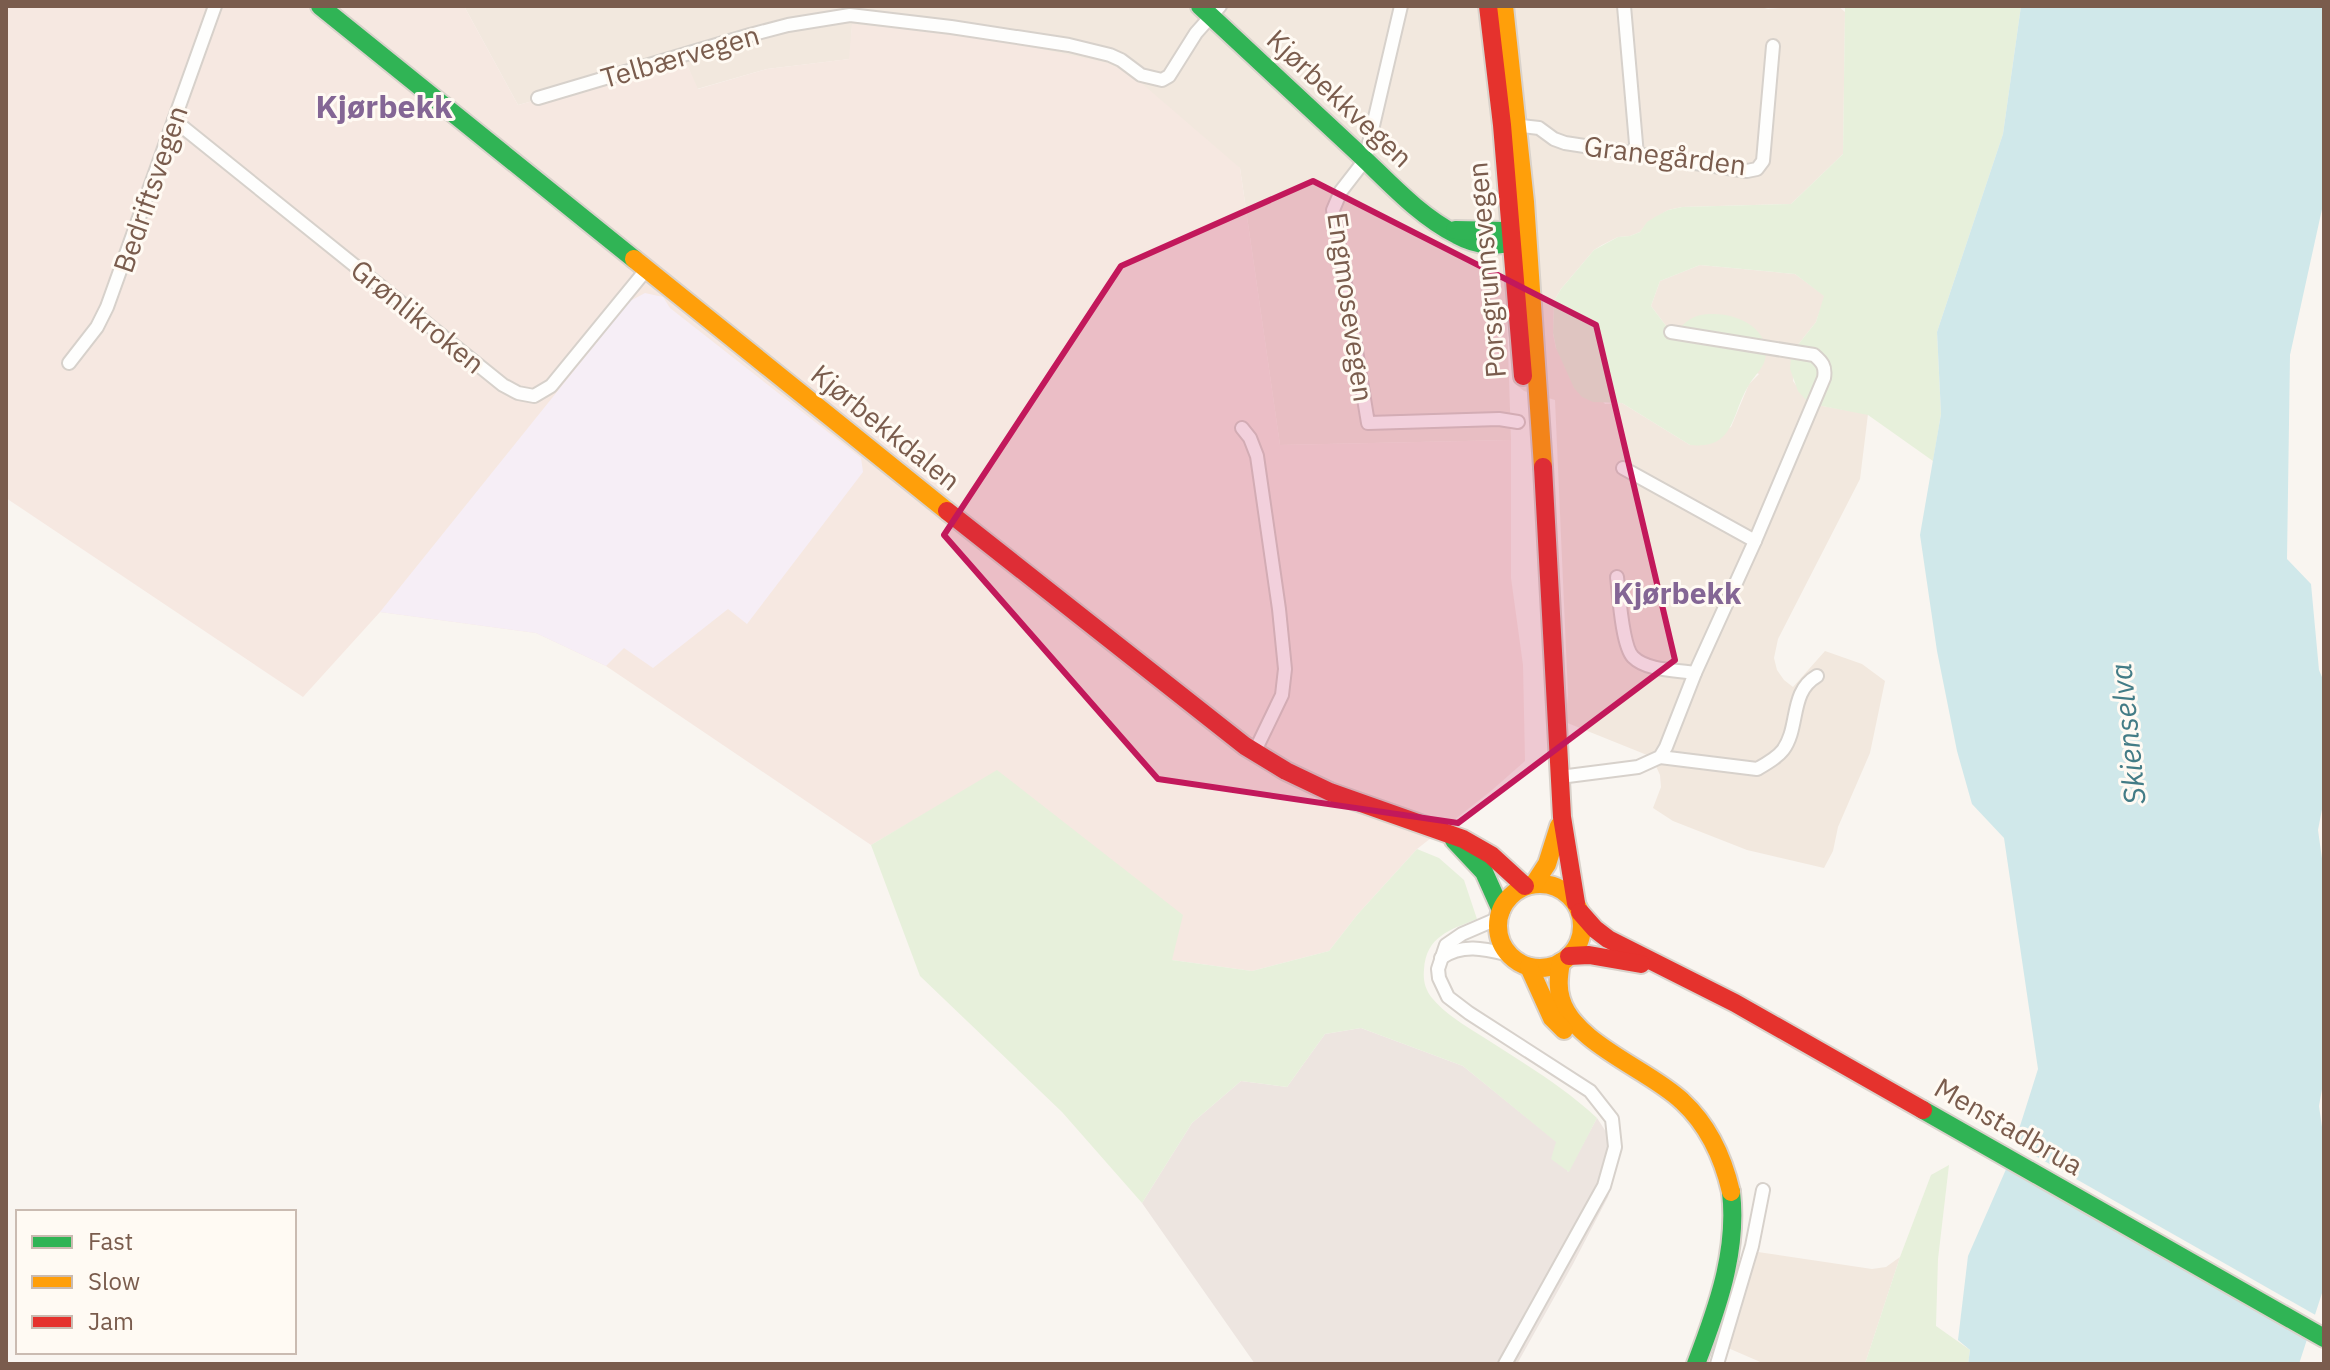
<svg xmlns="http://www.w3.org/2000/svg" width="2330" height="1370" viewBox="0 0 2330 1370" font-family="'IBM Plex Sans',sans-serif">
<style>
.residential{fill:#f2e8de}
.commercial{fill:#f6e8e1}
.industrial{fill:#ede5e0}
.education{fill:#f6eef6}
.green{fill:#e7f0db}
.water{fill:#d0e8ea}
.pier{fill:#f9f5f0}
.lines{fill:none;stroke-linecap:round;stroke-linejoin:round}
.street-casing{stroke:#d7d1cb;stroke-width:16}
.fast-casing{stroke:#d9d2cb;stroke-width:22}
.slow-casing{stroke:#d9d2cb;stroke-width:22}
.jam-casing{stroke:#d9d2cb;stroke-width:22}
.street{stroke:#fefefd;stroke-width:12}
.fast{stroke:#30b455;stroke-width:18}
.slow{stroke:#ff9f0a;stroke-width:18}
.jam{stroke:#e5322d;stroke-width:18}
.marked{fill:#c2185b;fill-opacity:0.2;stroke:#c2185b;stroke-width:6;stroke-linejoin:round}
.labels{text-anchor:middle;dominant-baseline:central;stroke-width:6;stroke-linejoin:round;paint-order:stroke}
.street-label{font-size:28px;fill:#7a5c4d;stroke:#fffaf3}
.neighbourhood-label{font-size:30px;font-weight:bold;fill:#846695;stroke:#fffaf3}
.water-label{font-size:30px;font-style:italic;fill:#437c86;stroke:#fffaf3}
.quarter-label{font-size:32px;font-weight:bold;fill:#846695;stroke:#fffaf3}
</style>
<rect width="100%" height="100%" fill="#f9f5f0"/>
<!-- residential -->
<g class="residential">
<path d="M464,6h1293l11,3 12,-1 3,-2h55l7,6 -2,142 -52,50 -109,3 -14,3 -21,13 -7,9 -10,4 -12,1 -16,8 -8,5 -33,39 -7,12 -1,32 3,15 49,56 17,-1 68,42 41,-18 18,-43 10,-10 -86,-39 -22,-29 9,-25 40,-16 95,9 30,22 -9,26 -19,24 -4,35 14,19 10,5 51,9 -8,65 -82,160 -4,19 3,12 7,10 9,7 32,-36 37,13 23,17 -15,72 -32,74 -5,24 -9,17 -77,-18 -74,-29 -20,-13 8,-21 -1,-12 -5,-11 -8,-9 -82,-33 3,-27 -13,-295 -31,-9 -11,-9 -6,-65 4,123 -231,5 -40,-277 -388,-143 -2,34 -83,10 -70,20 -12,-29 -167,45z"/>
<path d="M1758,1252l114,17 14,-2 14,-10 -35,107h-100l-37,-16z"/>
</g>
<!-- commercial -->
<path class="commercial" d="M6,6h458l54,99 167,-45 13,29 69,-20 82,-10 3,-35 122,11 134,28 24,12 108,93 40,277 231,-5v138l12,87 2,96 -34,30 -74,58 -60,66 -28,36 -77,20 -80,-11 -174,-189 -127,74 -265,-179 -70,-33 -156,-21 -77,85 -297,-199z"/>
<!-- industrial -->
<path class="industrial" d="M1361,1028l102,38 94,76 11,30 29,-54 23,35 -12,44 -35,67 -56,100h-262l-113,-161 50,-80 49,-42 46,6 38,-53z"/>
<!-- education -->
<path class="education" d="M645,293l18,4 7,11 191,150 2,14 -116,152 -19,-15 -75,59 -29,-20 -18,18 -70,-33 -156,-21 250,-311z"/>
<!-- green -->
<g class="green">
<path d="M1845,6h176l-18,128 -66,198 4,82 -8,47 -65,-46 -51,-10 -11,-5 -8,-9 -8,-22 1,-12 6,-11 19,-24 8,-26 -29,-22 -95,-9 -40,16 -9,25 22,29c7,-7 14,-16 24,-19 26,-7 68,5 69,36 0,15 -10,21 -17,33 -18,28 -13,65 -59,60l-68,-42 -29,-1 -11,-5 -8,-9 -18,-40 -3,-15 1,-32 7,-12 33,-39 24,-13 12,-1 10,-4 7,-10 8,-5 13,-7 14,-3 109,-3 52,-50z"/>
<path d="M997,770l186,145 -11,45 80,11 77,-20 28,-36 60,-66 22,9 25,22 13,39c-27,11 -51,17 -53,51 -1,10 1,19 8,28 16,19 39,31 59,44 37,24 74,46 106,76l-28,54 -18,-13 5,-17 -93,-76 -102,-38 -36,6 -38,53 -46,-6 -49,42 -50,80 -80,-91 -142,-136 -49,-131z"/>
<path d="M1949,1165l-11,94 -2,67 34,24 -2,14h-103l35,-107 31,-82z"/>
</g>
<!-- water -->
<path class="water" d="M2021,6h303v194l-34,155 -3,204 24,25 8,86 5,12v117l-6,31 6,43v205l-5,28 5,35v146l-25,77h-331l2,-14 -12,-10 10,-84 39,-89 31,-98 -34,-231 -32,-34 -15,-53 -20,-100 -17,-116 21,-121 -4,-82 66,-198z"/>
<!-- pier -->
<path class="pier" d="M2011,1142l308,175 -8,23 -307,-175z"/>
<g class="lines">
<defs>
<g id="street">
<path d="M1401,6l-36,154 -24,31 -8,19 35,213 131,-4 19,3"/>
<path d="M1624,6l13,149"/>
<path d="M538,98l212,-63 38,-10 62,-10 101,12 118,18 41,10 11,5 20,15 21,5 7,-4 27,-43 24,-27"/>
<path d="M174,120l329,265 15,8 16,3 17,-10 95,-116"/>
<path d="M1513,125l26,3 15,11 11,4 182,28 10,-2 6,-8 10,-115"/>
<path d="M69,363l28,-36 10,-20 108,-301"/>
<path d="M1242,428l8,10 7,18 22,153 6,60 -3,26 -28,58"/>
<path d="M1623,468l132,73"/>
<path d="M1617,577c2,16 5,69 16,80 14,14 44,13 62,16"/>
<path d="M1660,757l97,12c9,-5 20,-11 26,-19 17,-23 6,-58 34,-74"/>
<path d="M1560,777l78,-10 22,-10 6,-10 29,-74 60,-132 69,-163c2,-12 -2,-16 -10,-23l-143,-23"/>
<path d="M1499,918l-37,16 -16,11 -8,24 1,9 9,19 21,16 121,78 22,28 3,28 -11,39 -99,178"/>
<path d="M1441,958c22,-15 44,-9 69,-3"/>
<path d="M1717,1364l35,-118 11,-56"/>
</g>
<g id="fast">
<path d="M320,6l314,253"/>
<path d="M1200,6c53,49 105,98 158,147 31,29 61,63 99,82 22,12 42,12 65,5"/>
<path d="M1455,230l50,1 18,5"/>
<path d="M1454,840l30,32 17,38"/>
<path d="M1923,1110l401,228"/>
<path d="M1696,1364c21,-55 42,-113 35,-172"/>
</g>
<g id="slow">
<path d="M1504,6l21,196 18,265"/>
<path d="M634,259l313,252"/>
<circle cx="1540" cy="926" r="42"/>
<path d="M1534,884l13,-20 12,-38"/>
<path d="M1561,962c-2,12 -4,25 0,37 12,44 89,71 121,102 27,25 41,56 49,91"/>
<path d="M1529,967l23,51 12,12"/>
</g>
<g id="jam">
<path d="M1488,6l14,119 21,251"/>
<path d="M1543,467l19,350 14,86"/>
<path d="M947,511l298,235 41,25 44,21 133,47 28,16 34,31"/>
<path d="M1580,912l15,17 13,10 127,64 188,107"/>
<path d="M1569,956l20,-1 52,9"/>
</g>
</defs>
<!-- street casing -->
<use href="#street" class="street-casing"/>
<!-- fast casing -->
<use href="#fast" class="fast-casing"/>
<!-- slow casing -->
<use href="#slow" class="slow-casing"/>
<!-- jam casing -->
<use href="#jam" class="jam-casing"/>
<!-- street -->
<use href="#street" class="street"/>
<!-- fast -->
<use href="#fast" class="fast"/>
<!-- slow -->
<use href="#slow" class="slow"/>
<!-- jam -->
<use href="#jam" class="jam"/>
</g>
<!-- marked area -->
<path class="marked" d="M1313,181l283,144 79,335 -217,163 -300,-44 -214,-244 177,-269z"/>
<g class="labels">
<!-- street labels -->
<g class="street-label">
<text transform="translate(680 56) rotate(-16)">Telbærvegen</text>
<text transform="translate(1340 98) rotate(43)">Kjørbekkvegen</text>
<text transform="translate(1665 155) rotate(7)">Granegården</text>
<text transform="translate(150 189) rotate(-71)">Bedriftsvegen</text>
<text transform="translate(1486 270) rotate(-95)">Porsgrunnsvegen</text>
<text transform="translate(1351 307) rotate(82)">Engmosevegen</text>
<text transform="translate(418 316) rotate(39)">Grønlikroken</text>
<text transform="translate(886 427) rotate(39)">Kjørbekkdalen</text>
<text transform="translate(2009 1126) rotate(30)">Menstadbrua</text>
</g>
<!-- neighbourhood labels -->
<g class="neighbourhood-label">
<text x="1677" y="592">Kjørbekk</text>
</g>
<!-- water labels -->
<g class="water-label">
<text transform="translate(2127 734) rotate(-96)">Skienselva</text>
</g>
<!-- quarter labels -->
<g class="quarter-label">
<text x="384" y="106">Kjørbekk</text>
</g>
</g>
<!-- border -->
<rect width="2330" height="1370" fill="none" stroke="#7a5c4d" stroke-width="16"/>
<!-- legend -->
<rect x="16" y="1210" width="280" height="144" fill="#fffaf3" stroke="#cabbb1" stroke-width="2"/>
<rect x="32" y="1236" width="40" height="12" fill="#30b455" stroke="#cabbb1" stroke-width="2"/>
<text x="88" y="1250" font-size="24" fill="#7a5c4d">Fast</text>
<rect x="32" y="1276" width="40" height="12" fill="#ff9f0a" stroke="#cabbb1" stroke-width="2"/>
<text x="88" y="1290" font-size="24" fill="#7a5c4d">Slow</text>
<rect x="32" y="1316" width="40" height="12" fill="#e5322d" stroke="#cabbb1" stroke-width="2"/>
<text x="88" y="1330" font-size="24" fill="#7a5c4d">Jam</text>
</svg>
